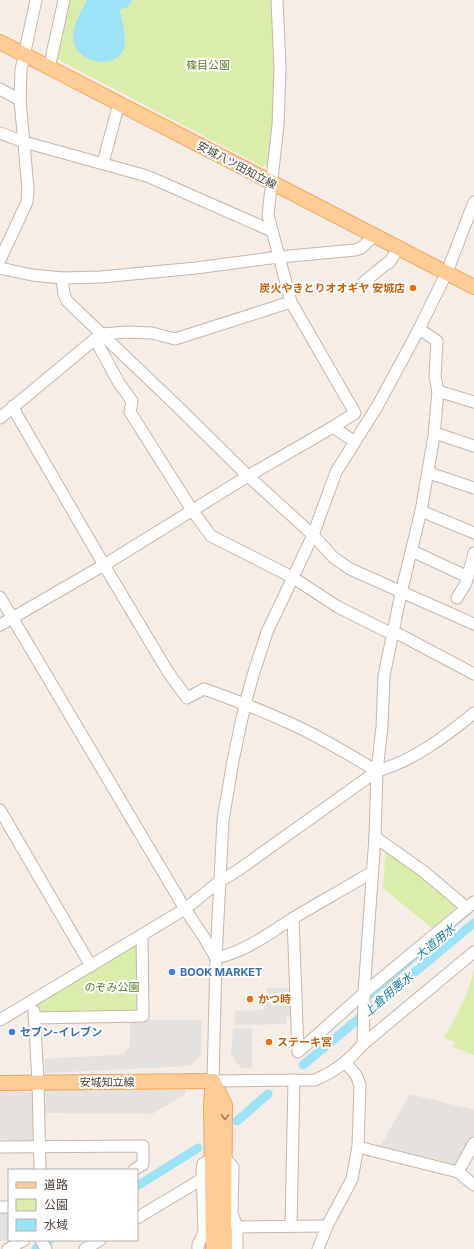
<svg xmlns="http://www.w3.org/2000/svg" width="474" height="1249" viewBox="0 0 474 1249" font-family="Inter,'Noto Sans JP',sans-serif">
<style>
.green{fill:#dbedab}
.parking{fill:#e5e1de}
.water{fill:#9de3f7}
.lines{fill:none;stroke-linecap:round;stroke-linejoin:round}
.stream{stroke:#9de3f7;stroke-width:2.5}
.canal{stroke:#9de3f7;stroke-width:9}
.minor-casing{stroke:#c4b6ab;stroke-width:13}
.major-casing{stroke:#eea65a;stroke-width:16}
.minor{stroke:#fff;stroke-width:11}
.major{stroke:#ffcc95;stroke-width:14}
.oneway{stroke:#9a7d60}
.food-dot{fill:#e8710a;stroke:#fff;stroke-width:1.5}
.shop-dot{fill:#3f7fe0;stroke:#fff;stroke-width:1.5}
.labels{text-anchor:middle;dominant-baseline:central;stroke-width:4;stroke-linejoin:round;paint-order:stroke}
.park-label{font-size:11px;fill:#577f22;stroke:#fff}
.street-label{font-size:11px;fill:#483d35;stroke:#fff}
.food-label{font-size:11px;font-weight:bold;fill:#c56008;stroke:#fff;text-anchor:start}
.shop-label{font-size:11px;font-weight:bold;fill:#366cbe;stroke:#fff;text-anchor:start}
.water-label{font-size:12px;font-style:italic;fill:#207f9b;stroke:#fff}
</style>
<rect width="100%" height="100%" fill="#f5ede6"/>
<!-- green -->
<g class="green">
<path d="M67,0h205l2,110 -5,53 -6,4 -206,-108 -2,-3z"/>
<path d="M386,847l70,60 -23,22 -50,-41z"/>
<path d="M136,942l3,2 1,65 -5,5h-94c-4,-4 -4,-9 -1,-14z"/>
<path d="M474,968v87l-21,-8 2,-5 -11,-4c13,-23 25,-43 30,-70z"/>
</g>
<!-- parking -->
<g class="parking">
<path d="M267,988h28l-1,29h-8v7l-51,1v-14l29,-1z"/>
<path d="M130,1020h72l-1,35 -11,11 -145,7 -1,-14 71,-4 8,-1 7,-8z"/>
<path d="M252,1028v40h-11l-7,-9 -3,-6 2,-24z"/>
<path d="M185,1088v6l-33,20 -107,-1 1,-23z"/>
<path d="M0,1090l34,3 1,49 -35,-3z"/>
<path d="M410,1094l64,16v25l-17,29 -77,-17z"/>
<path d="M0,1212h9v28h5l-14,1z"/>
</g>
<!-- water -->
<path class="water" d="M87,0h45l-5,8 -7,1c1,8 6,26 5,34 -2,29 -51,22 -52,-5 0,-14 8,-26 14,-38z"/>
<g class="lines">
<!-- stream -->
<path class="stream" d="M368,1000l104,-89"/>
<!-- canal -->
<g class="canal">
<path d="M303,1065l171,-142"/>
<path d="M237,1121l31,-27"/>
<path d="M137,1186l61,-38"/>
<path d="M36,1249l14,-9"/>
</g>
<defs>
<g id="minor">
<path d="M277,0l3,68 -2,57 -10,90 23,87 64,111 -22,14"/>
<path d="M49,68l15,-68"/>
<path d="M0,89l20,11"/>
<path d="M0,133l24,9 123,34 125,55"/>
<path d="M103,163l16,-60"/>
<path d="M474,202l-27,70 -28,57 -41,76 -42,67 -23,63 -46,97 -13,40 -9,32 -12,57 -10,59 -7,138 -3,123 102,-1c19,-8 35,-20 48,-36l111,-92"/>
<path d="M0,260l27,-58 1,-13 -8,-89 1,-30 15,-70"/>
<path d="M0,268l32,7 30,3 39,-1 95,-9 83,-11 76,-7 6,-2 13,-12"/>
<path d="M62,278l2,16 3,7 110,105 71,70 65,59 20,22 17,12 124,55"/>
<path d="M364,282l22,-18 4,-2 8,-14"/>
<path d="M99,336l3,-2 25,-2 25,1 23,6 116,-37"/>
<path d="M438,391l36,11"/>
<path d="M13,406l4,9 87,150 64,107 19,26 17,-9c31,11 62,23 92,37 28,13 55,30 81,45"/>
<path d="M0,418l95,-79 24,44 13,18 -2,11 62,98 19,26 81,41 46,30 54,27"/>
<path d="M435,433l39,13"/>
<path d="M429,473l45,15"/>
<path d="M421,511l53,22"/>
<path d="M412,551l56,26"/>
<path d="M0,597l185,312 20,30 11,19c29,-6 52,-24 76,-39 26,-16 54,-31 80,-47"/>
<path d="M457,598l9,-15 8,-30"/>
<path d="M0,625l104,-60 144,-89 85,-49 22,15"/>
<path d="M393,631l81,43"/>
<path d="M0,810l91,156"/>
<path d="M375,837l48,34 44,37"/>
<path d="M293,918l5,134 66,-59 110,-91"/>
<path d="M34,1011l4,71 2,88"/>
<path d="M34,1018l109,-2 -1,-81"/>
<path d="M0,1020l185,-111 35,-28 17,-10 140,-100c36,-10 69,-35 97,-58"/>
<path d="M363,1044l1,-40v-11l11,-156 2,-66 5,-44 2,-51 17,-83 20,-82 13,-75 4,-45 -3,-14 2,-36 -18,-12"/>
<path d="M0,1147l143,-1v18l-9,6"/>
<path d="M358,1147l100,25 16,13"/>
<path d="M224,1157l9,10 -1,46 5,14v22"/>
<path d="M458,1172l16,-29"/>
<path d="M0,1207h9"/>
<path d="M137,1218l65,-39"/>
<path d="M291,1226l3,-146"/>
<path d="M237,1227l90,-1"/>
<path d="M41,1240l5,9"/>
<path d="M8,1249l16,-9"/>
<path d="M85,1249l15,-9"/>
<path d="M198,1249v-4l6,-12 -2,-64 1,-5 8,-5"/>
<path d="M318,1249l9,-23 25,-47 6,-32 2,-62 -4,-10 -11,-13"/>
</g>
<g id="major">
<path d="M0,42l474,245"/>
<path d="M213,1081l12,24 -1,144"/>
<path d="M0,1083l213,-2"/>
<path d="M213,1249l-2,-145 2,-23"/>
</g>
</defs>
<!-- minor casing -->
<use href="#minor" class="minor-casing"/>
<!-- major casing -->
<use href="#major" class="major-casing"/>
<!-- minor -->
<use href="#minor" class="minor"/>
<!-- major -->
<use href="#major" class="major"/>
</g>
<!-- one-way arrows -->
<defs><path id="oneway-chevron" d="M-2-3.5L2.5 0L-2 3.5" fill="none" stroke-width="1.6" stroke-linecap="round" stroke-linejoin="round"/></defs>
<use class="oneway" href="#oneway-chevron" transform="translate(225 1117) rotate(91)"/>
<!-- markers -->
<g class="food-dot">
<circle cx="413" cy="288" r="4"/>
<circle cx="250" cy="999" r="4"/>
<circle cx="269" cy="1042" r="4"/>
</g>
<g class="shop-dot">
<circle cx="172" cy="972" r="4"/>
<circle cx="12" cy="1032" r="4"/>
</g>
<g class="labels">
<!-- park labels -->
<g class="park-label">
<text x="208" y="65">篠目公園</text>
<text x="112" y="987">のぞみ公園</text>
</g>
<!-- street labels -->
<g class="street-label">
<text transform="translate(237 165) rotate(28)">安城八ツ田知立線</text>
<text x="107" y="1082">安城知立線</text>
</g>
<!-- food labels -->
<g class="food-label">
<text x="405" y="288" text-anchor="end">炭火やきとりオオギヤ 安城店</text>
<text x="258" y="999">かつ時</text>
<text x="277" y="1042">ステーキ宮</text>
</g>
<!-- shop labels -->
<g class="shop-label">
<text x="180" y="972">BOOK MARKET</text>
<text x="20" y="1032">セブン-イレブン</text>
</g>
<!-- water labels -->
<g class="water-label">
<text transform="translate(435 942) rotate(-40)">大道用水</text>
<text transform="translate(388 994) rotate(-40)">上倉用悪水</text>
</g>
</g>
<!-- legend -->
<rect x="8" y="1169" width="130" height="72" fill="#ffffff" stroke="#b6b1ae"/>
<rect x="16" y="1182" width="20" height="6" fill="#ffcc95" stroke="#b6b1ae"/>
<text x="44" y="1189" font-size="12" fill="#483d35">道路</text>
<rect x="16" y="1199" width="20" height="12" fill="#dbedab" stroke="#b6b1ae"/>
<text x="44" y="1209" font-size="12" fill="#483d35">公園</text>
<rect x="16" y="1219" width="20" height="12" fill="#9de3f7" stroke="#b6b1ae"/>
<text x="44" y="1229" font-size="12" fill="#483d35">水域</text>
</svg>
